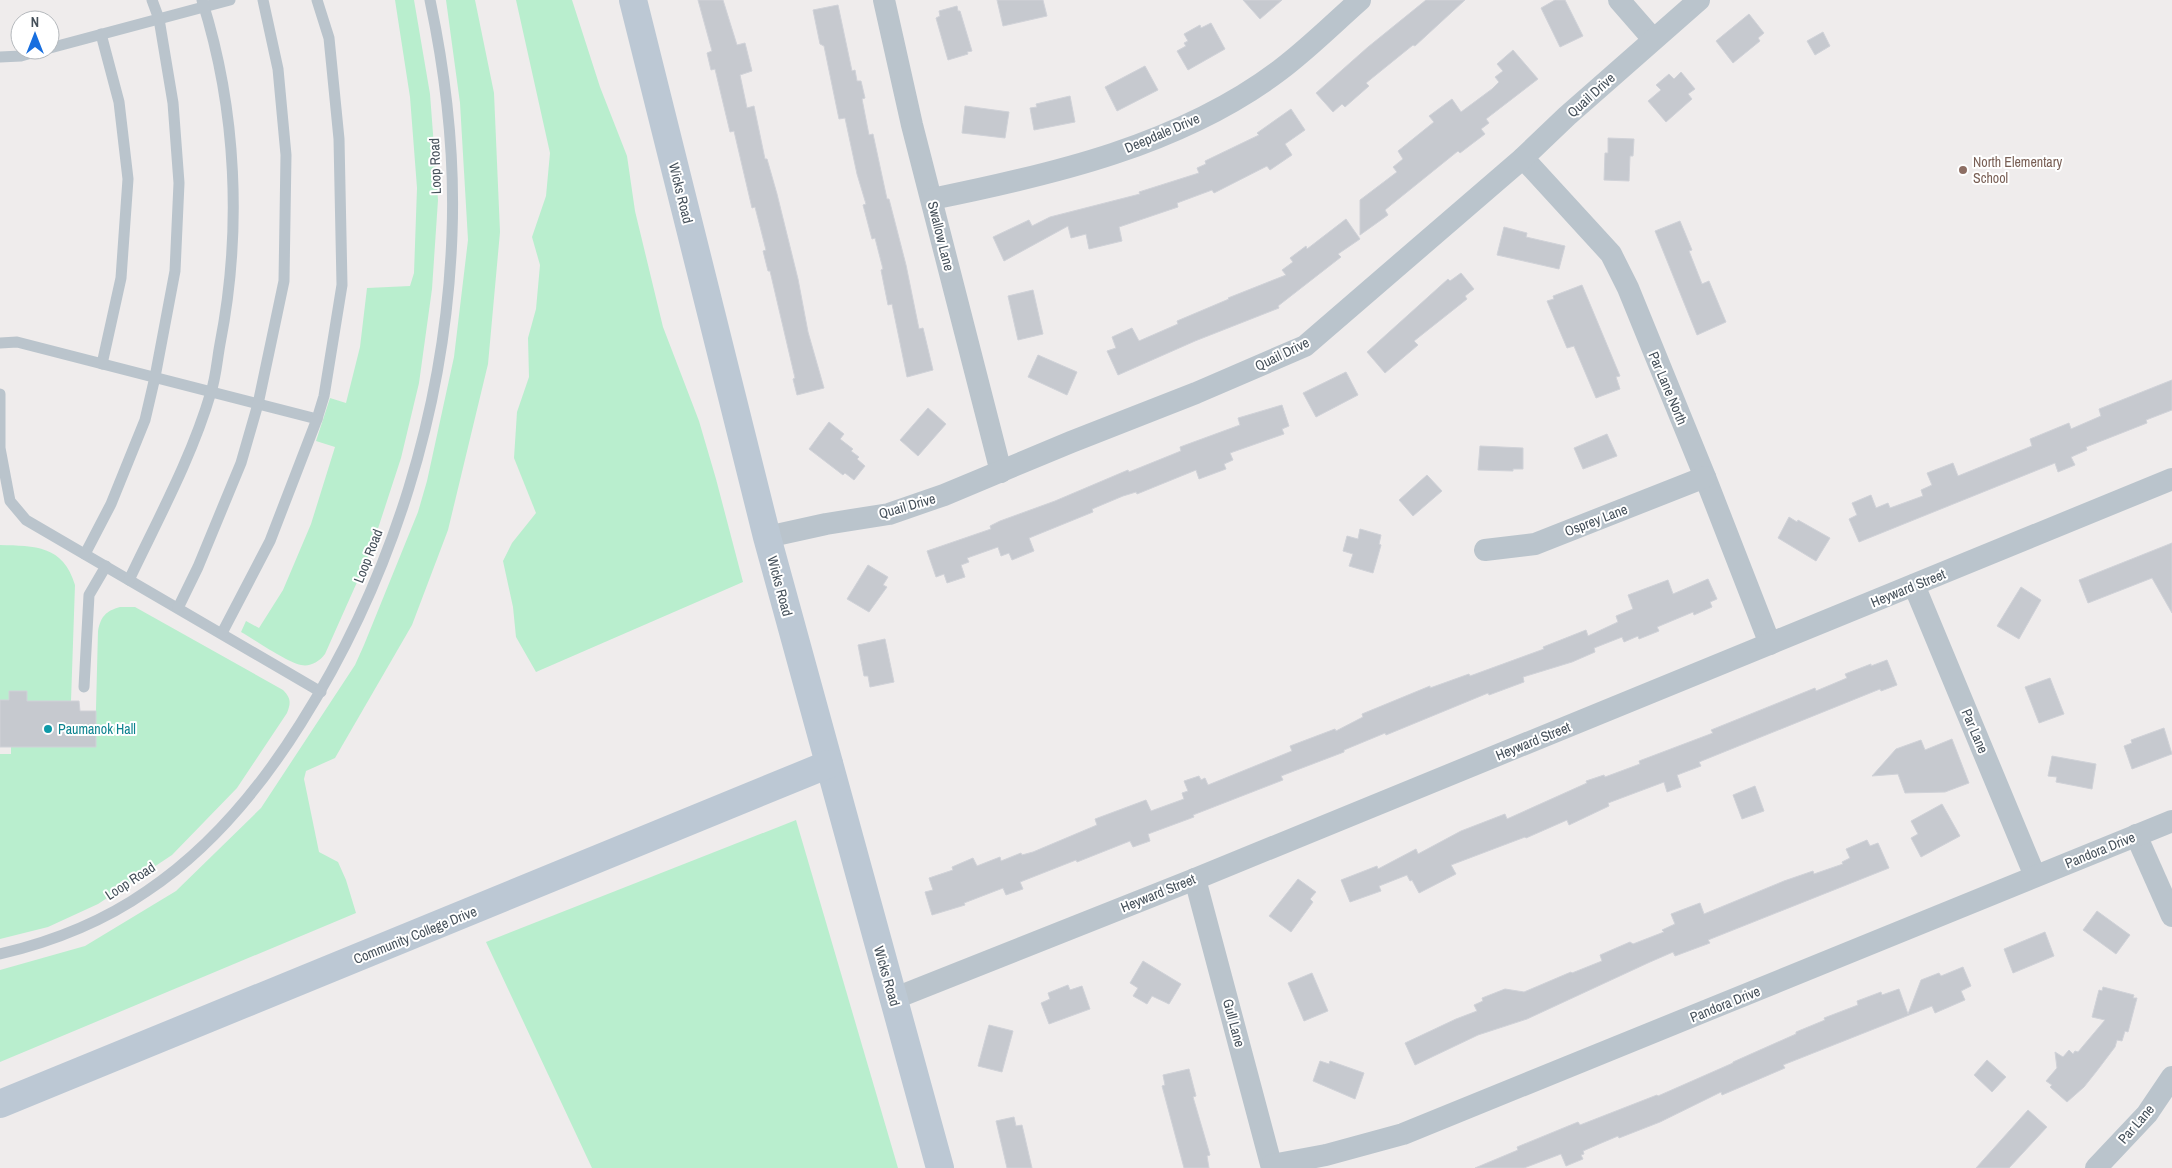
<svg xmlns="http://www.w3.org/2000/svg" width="2172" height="1168" viewBox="0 0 2172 1168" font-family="'Archivo Narrow',sans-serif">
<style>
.green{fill:#b9eece}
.building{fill:#c6c9cf;stroke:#d0d2d8}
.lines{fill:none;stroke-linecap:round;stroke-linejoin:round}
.service{stroke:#bac4cc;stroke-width:11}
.minor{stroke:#bac4cc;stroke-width:22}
.secondary{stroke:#bcc8d4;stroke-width:28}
.education-dot{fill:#8d6e63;stroke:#fff;stroke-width:2}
.culture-dot{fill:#0f9aa8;stroke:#fff;stroke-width:2}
.labels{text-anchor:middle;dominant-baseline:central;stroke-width:4;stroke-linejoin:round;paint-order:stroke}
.street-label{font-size:14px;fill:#45505a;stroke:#fff}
.education-label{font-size:14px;fill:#785e54;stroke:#fff;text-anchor:start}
.culture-label{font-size:14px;fill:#0d838f;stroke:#fff;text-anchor:start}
</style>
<rect width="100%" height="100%" fill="#efecec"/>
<!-- green -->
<g class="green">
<path d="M395,0h19l16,94 8,106 -6,89 -13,94 -18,75 -31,95 -45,101c-6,8 -15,13 -24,11 -14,-3 -46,-25 -60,-33l5,-11 13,7 24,-38 28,-66 24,-77 -19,-6 14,-43 16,5 14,-56 7,-59 43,-2 4,-13 3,-85 -7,-91z"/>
<path d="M446,0h29l19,93 6,139 -12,132 -40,166 -36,95 -77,133 -29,13 -2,8 15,73 19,10 8,18 10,33 -356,149v-92l85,-24 91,-55 85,-83 94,-143 9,-20 54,-133 9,-31 27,-124 14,-117 -8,-137z"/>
<path d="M516,0h56l28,87 27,69 8,55 28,116 36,94 17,58 27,103 -207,90 -20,-35 -3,-30 -10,-46 9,-18 24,-30 -22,-55 3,-46 12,-35 -1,-39 8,-29 4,-44 -8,-28 14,-41 4,-43z"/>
<path d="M0,545c35,1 63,0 75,40l-4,116h-44v-10h-17l-1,9h-9z"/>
<path d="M120,607h15l148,83c8,8 8,13 4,23l-50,75 -65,67 -74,49 -50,23 -48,12v-185h11v-7h84l3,-116c3,-15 8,-20 22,-24z"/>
<path d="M796,820l102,348h-306l-106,-226z"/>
</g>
<!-- building -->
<g class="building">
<path d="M698,0h25l14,45 8,-2 7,28 -12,4 7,33 7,-2 11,53h2l10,35 21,85 10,53 16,56 -27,7 -4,-16 2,-1 -25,-107h-2l-5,-20 3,-1 -11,-43 -3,1 -18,-77 -4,1 -15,-63 -4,1 -4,-17 5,-2z"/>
<path d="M997,0h46l4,16 -44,10z"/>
<path d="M1243,0h39l-22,19z"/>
<path d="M1426,0h39l-50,46 -2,-1 -47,38 3,3 -24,21 -3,-3 -9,8 -17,-19 52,-46z"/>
<path d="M1555,0h10l18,36 -23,11 -19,-39z"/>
<path d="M838,5l14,66 3,-1 2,11h4l4,17 -3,1 7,36 4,-1 14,65h2l17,66 13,64 4,-1 10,42 -26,7 -15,-73 -4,1 -7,-35 2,-1 -8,-31 -3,1 -9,-34 3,-1 -9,-30 -12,-56 -6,1 -15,-73 -4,-2 -7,-34z"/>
<path d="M957,6l1,5h2l12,40 -5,1 1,2 -20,6 -12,-42 4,-2 -1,-5z"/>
<path d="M1749,14l15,19 -6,5 2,3 -27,22 -17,-22z"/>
<path d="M1211,23l14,26 -37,21 -11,-19 9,-5 -2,-3 4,-2 -4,-7 16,-9 1,3z"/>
<path d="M1823,32l7,14 -15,9 -8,-14z"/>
<path d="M1513,50l25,29 -52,40 3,4 -8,6 4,5 -25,19 -2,-2 -67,54 -6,5 3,5 -28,20v-35l37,-28 -4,-5 10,-8 -5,-8 36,-29 -5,-6 23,-17 9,13 31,-23 7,-7 -4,-5 8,-6 -6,-7z"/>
<path d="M1145,66l13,24 -41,21 -12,-24z"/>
<path d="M1681,72l14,17 -7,5 4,5 -26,23 -18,-21 13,-11 -5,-5 13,-11 5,5z"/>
<path d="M1070,96l5,26 -41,8 -4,-22 7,-1 -1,-3z"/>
<path d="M965,106l44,6 -4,26 -43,-5z"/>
<path d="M1291,109l14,21 -20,14 7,11 -22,15 -3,-4 -53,27 -2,-3 -35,13 1,4 -59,20 3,14 -33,8 -3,-15 -15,4 -3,-12 -64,35 -11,-24 36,-17 3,6 18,-9 90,-23 -1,-2 60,-19 -2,-5 9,-4 -1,-3 54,-26 -2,-2z"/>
<path d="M1608,138l26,1 -1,17h-3l-1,25 -25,-1 1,-27h3z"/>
<path d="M1346,219l14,20 -22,15 3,3 -63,49 1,2 -84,33 -77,34 -11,-24 9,-3 -4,-11 20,-9 7,13 39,-17 -1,-3 52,-22 -1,-1 58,-23 -4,-5 11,-8 -3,-4 16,-12 1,3z"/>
<path d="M1680,221l12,29 -3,1 13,33 7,-3 17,41 -29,13 -42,-104z"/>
<path d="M1504,227l23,6 -1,4 39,9 -6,23 -62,-14z"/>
<path d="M1461,273l13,16 -9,7 2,3 -53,42 4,4 -33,28 -18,-21 81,-73 2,2z"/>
<path d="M1582,285l38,91 -4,1 4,12 -24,9 -22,-52 -7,2 -20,-47 7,-2 -1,-3z"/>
<path d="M1033,290l10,44 -25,6 -10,-44z"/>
<path d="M1038,355l39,17 -10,23 -39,-18z"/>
<path d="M1346,372l12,23 -42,22 -13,-24z"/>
<path d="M2172,380v30l-26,10 1,3 -61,24 1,3 -16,7 4,8 -17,7 -3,-9 -196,79 -10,-23 8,-4 -5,-12 19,-8 5,13 12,-5 2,5 33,-12 -2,-6 11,-5 -5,-12 26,-10 5,13 74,-30 -2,-7 39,-16 2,6 30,-13 -2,-7z"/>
<path d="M1282,405l7,21 -7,3 2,5 -54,19 3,7 -9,4 2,5 -27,10 -3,-9 -59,24 -1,-2 -13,4 -31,13 1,3 -64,26 5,13 -22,9 -3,-7 -8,3 -3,-9 -31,11 2,4 -8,3 4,12 -18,6 -3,-9 -8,3 -9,-26 64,-22 -1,-3 10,-5 55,-20 73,-31 1,2 52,-21 -1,-4 60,-22 -2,-7z"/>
<path d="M928,408l18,16 -28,32 -18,-16z"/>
<path d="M829,422l15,12 -4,5 13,10 -2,2 8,6 -2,2 8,7 -11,14 -9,-7 -2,2 -34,-26z"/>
<path d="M1607,434l10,22 -34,13 -9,-21z"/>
<path d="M1480,446l43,2v21h-10v2l-35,-1z"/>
<path d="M1427,475l15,16 -29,25 -14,-16z"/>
<path d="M1789,517l8,5 1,-2 32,18 -14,23 -38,-23z"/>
<path d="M1360,529l21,6 -2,9 2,1 -8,28 -24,-7 4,-12 -10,-3 4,-15 11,3z"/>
<path d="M2172,543v70l-20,-35 -64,25 -9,-23z"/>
<path d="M868,565l20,12 -5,8 4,2 -18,25 -22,-13z"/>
<path d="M1708,579l9,20 -7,3 2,5 -18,8 -1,-3 -36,15 2,4 -20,8 -1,-3 -14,6 -2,-5 -28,11 1,4 -23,10 -49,15 1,5 -35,13 -1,-2 -102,42 -1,-2 -41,17v2l-63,24 2,4 -90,35 1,2 -46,17 2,7 -17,6 -3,-6 -53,21 -1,-2 -56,22 3,7 -17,6 -3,-7 -39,15 1,2 -33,10 -7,-23 8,-2 -4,-12 24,-8 -1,-3 21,-9 4,8 23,-9 1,4 20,-8 1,2 11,-3 64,-27 -2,-6 51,-19 5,11 33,-12 -2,-6 6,-2 -4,-10 15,-5 2,4 4,-2 3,7 84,-34 -2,-5 45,-17 1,2 27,-14 -1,-3 68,-28v2l39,-14 1,2 74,-27 -1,-2 43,-17 2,6 30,-14 -2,-6 17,-7 -5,-14 40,-15 5,14z"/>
<path d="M2021,587l20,13 -22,39 -22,-13z"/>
<path d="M885,639l9,43 -24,5 -2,-11h-4l-6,-31z"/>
<path d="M1887,660l10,25 -16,6 -1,-2 -181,73 2,4 -24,9 4,12 -14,5 -3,-10 -56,21 1,3 -40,19 -2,-5 -41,18 -1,-1 -74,28 5,9 -37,19 -7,-13 -2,1 -3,-6 -28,11 2,5 -31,11 -9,-22 36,-14 1,3 38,-20 2,5 43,-23 44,-17 2,5 80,-36 -1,-2 18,-6 1,2 35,-13 -1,-3 74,-28 -2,-3 104,-42 1,3 31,-13 -2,-4 26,-10v2z"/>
<path d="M2050,678l14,36 -25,9 -14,-36z"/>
<path d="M9,691h18v10h52l1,10h16v36h-96v-47h9z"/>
<path d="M2164,728l8,26 -40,15 -8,-23 8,-3 -1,-3z"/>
<path d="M1952,739l17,44 -24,9 -40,1 -7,-19 -26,2 24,-27 25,-9 4,10z"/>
<path d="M2052,756l44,8 -4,25 -36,-7 1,-5 -9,-1z"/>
<path d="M1755,786l9,25 -22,8 -9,-24z"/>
<path d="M1942,804l18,32 -39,21 -10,-19 7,-4 -7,-13z"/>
<path d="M1867,840l3,6 8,-3 11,25 -181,72 2,3 -35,13 -2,-4 -23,10 -123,57 -49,16 -63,30 -10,-22 51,-24 21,-8 -3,-6 9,-4 -1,-3 23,-9 19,3 47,-20 1,1 30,-12 -2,-6 30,-13 3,2 31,-12 -2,-2 13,-6 -4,-10 29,-11 4,11 80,-33 29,-10 1,3 29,-10 -1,-2 8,-4 -4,-9z"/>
<path d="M1298,879l18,13 -6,7 3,3 -22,30 -22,-16z"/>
<path d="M2097,911l33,24 -14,19 -33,-24z"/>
<path d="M2045,932l9,24 -41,17 -9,-24z"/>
<path d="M1143,961l38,23 -12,20 -17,-8 -5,8 -14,-8 5,-8 -8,-5z"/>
<path d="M1963,967l8,19 -10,5 4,9 -30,13 -3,-7 -149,59 2,3 -63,27 -1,-3 -61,30 -41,16 -1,-2 -19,8 -16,7 1,3 -3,1 2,4 -17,7 -5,-12 -37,14h-49l43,-18 -1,-3 61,-25 2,3 77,-30 1,1 75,-33v-1l63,-28v-2l29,-12 -1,-2 34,-13 -1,-4 24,-9 1,3 17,-6 9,25 13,-34 18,-7 2,3z"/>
<path d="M1312,973l16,38 -24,10 -16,-38z"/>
<path d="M1068,985l2,5 12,-4 8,23 -41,15 -8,-21 9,-4 -2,-6z"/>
<path d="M2103,987l31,8 -1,3h4l-9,34 -3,-1 -3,10 -5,-1 -2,7 -19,25 -12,15 -17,15 -17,-15 2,-2 -6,-4 11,-13 -2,-16 8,5 6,-7 4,4 2,-3 3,1 27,-32 -13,-3 7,-27 3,1z"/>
<path d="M989,1025l24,6 -11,41 -24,-6z"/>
<path d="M1987,1060l19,17 -14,15 -18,-17z"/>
<path d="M1320,1061l9,3 1,-3 34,12 -9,26 -42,-18z"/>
<path d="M1189,1069l7,27 -3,1 17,58 -3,1 2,12h-25l-22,-82 3,-1 -2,-10z"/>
<path d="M2028,1110l19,17 -38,41h-33z"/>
<path d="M1014,1117l2,9 6,-1 10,43h-25l-11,-47z"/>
</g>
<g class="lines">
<!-- service -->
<g class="service">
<path d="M101,34l18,68 9,77 -7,99 -19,86"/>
<path d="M50,48l180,-48"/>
<path d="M0,57l21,-1 21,-6"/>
<path d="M0,343l17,-1 300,77 7,-23 18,-111 -3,-146 -10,-101 -12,-38"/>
<path d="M0,394v54l10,53 16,19 295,172"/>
<path d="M85,554l26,-50 34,-84 10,-43 20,-106 4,-88 -6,-80 -14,-84 -7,-19"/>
<path d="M129,580c29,-61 63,-123 82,-188 5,-15 6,-32 9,-48 22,-112 17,-234 -18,-344"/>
<path d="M178,608l20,-41 43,-104 17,-59 26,-123 2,-126 -8,-86 -15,-69"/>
<path d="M222,633l48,-92 47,-122"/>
<path d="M84,687l5,-92 17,-29"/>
<path d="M0,954c51,-12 104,-33 147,-63 64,-43 114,-104 154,-168 92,-146 145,-317 151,-489 3,-78 -6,-158 -22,-234"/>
</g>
<!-- minor -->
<g class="minor">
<path d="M884,0l28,125 89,347"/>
<path d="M1619,0l34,39"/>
<path d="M1523,158l88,96 17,34 77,189 65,167"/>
<path d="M932,199c119,-24 249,-54 348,-129 28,-21 54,-47 80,-70"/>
<path d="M767,537l59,-13 63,-10 55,-19 127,-53 125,-49 109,-47 218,-188 44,-42 132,-116"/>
<path d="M1485,550l50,-6 170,-67"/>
<path d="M1914,585l121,291"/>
<path d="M2136,835l36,81"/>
<path d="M1195,879l77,289"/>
<path d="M893,999l302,-120 977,-400"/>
<path d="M1272,1165l54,-10 77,-21 769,-313"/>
<path d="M2096,1168l51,-54 25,-37"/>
</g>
<!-- secondary -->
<g class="secondary">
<path d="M633,0l134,537 173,631"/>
<path d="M0,1104l829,-340"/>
</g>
</g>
<!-- markers -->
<circle class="education-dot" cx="1963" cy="170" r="5"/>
<circle class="culture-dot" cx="48" cy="729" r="5"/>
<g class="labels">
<!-- street labels -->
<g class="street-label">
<text transform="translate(1591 95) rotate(-42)">Quail Drive</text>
<text transform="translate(1162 133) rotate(-23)">Deepdale Drive</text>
<text transform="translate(435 166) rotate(-92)">Loop Road</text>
<text transform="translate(681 193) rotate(76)">Wicks Road</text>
<text transform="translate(941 236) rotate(76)">Swallow Lane</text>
<text transform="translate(1282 354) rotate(-26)">Quail Drive</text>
<text transform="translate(1668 388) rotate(67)">Par Lane North</text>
<text transform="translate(907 506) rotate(-16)">Quail Drive</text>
<text transform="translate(1596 520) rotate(-21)">Osprey Lane</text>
<text transform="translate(368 556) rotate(-69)">Loop Road</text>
<text transform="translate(780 586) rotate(75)">Wicks Road</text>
<text transform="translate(1908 588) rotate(-22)">Heyward Street</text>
<text transform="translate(1975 731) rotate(67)">Par Lane</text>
<text transform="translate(1533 741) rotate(-22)">Heyward Street</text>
<text transform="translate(2100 850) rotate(-22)">Pandora Drive</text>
<text transform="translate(130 881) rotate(-33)">Loop Road</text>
<text transform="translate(1158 893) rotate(-22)">Heyward Street</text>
<text transform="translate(415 935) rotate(-22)">Community College Drive</text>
<text transform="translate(887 976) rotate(74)">Wicks Road</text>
<text transform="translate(1725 1004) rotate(-22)">Pandora Drive</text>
<text transform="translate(1234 1023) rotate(75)">Gull Lane</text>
<text transform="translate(2136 1124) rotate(-49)">Par Lane</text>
</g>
<!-- education labels -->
<g class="education-label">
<text x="1973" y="162">North Elementary<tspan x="1973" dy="16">School</tspan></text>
</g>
<!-- culture labels -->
<g class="culture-label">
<text x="58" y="729">Paumanok Hall</text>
</g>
</g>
<!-- north arrow -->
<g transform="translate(35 35)"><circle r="24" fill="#ffffff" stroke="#b5b9bd"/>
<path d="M0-4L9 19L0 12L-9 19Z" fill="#176edf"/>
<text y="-8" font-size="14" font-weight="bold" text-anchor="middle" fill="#45505a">N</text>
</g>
</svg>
